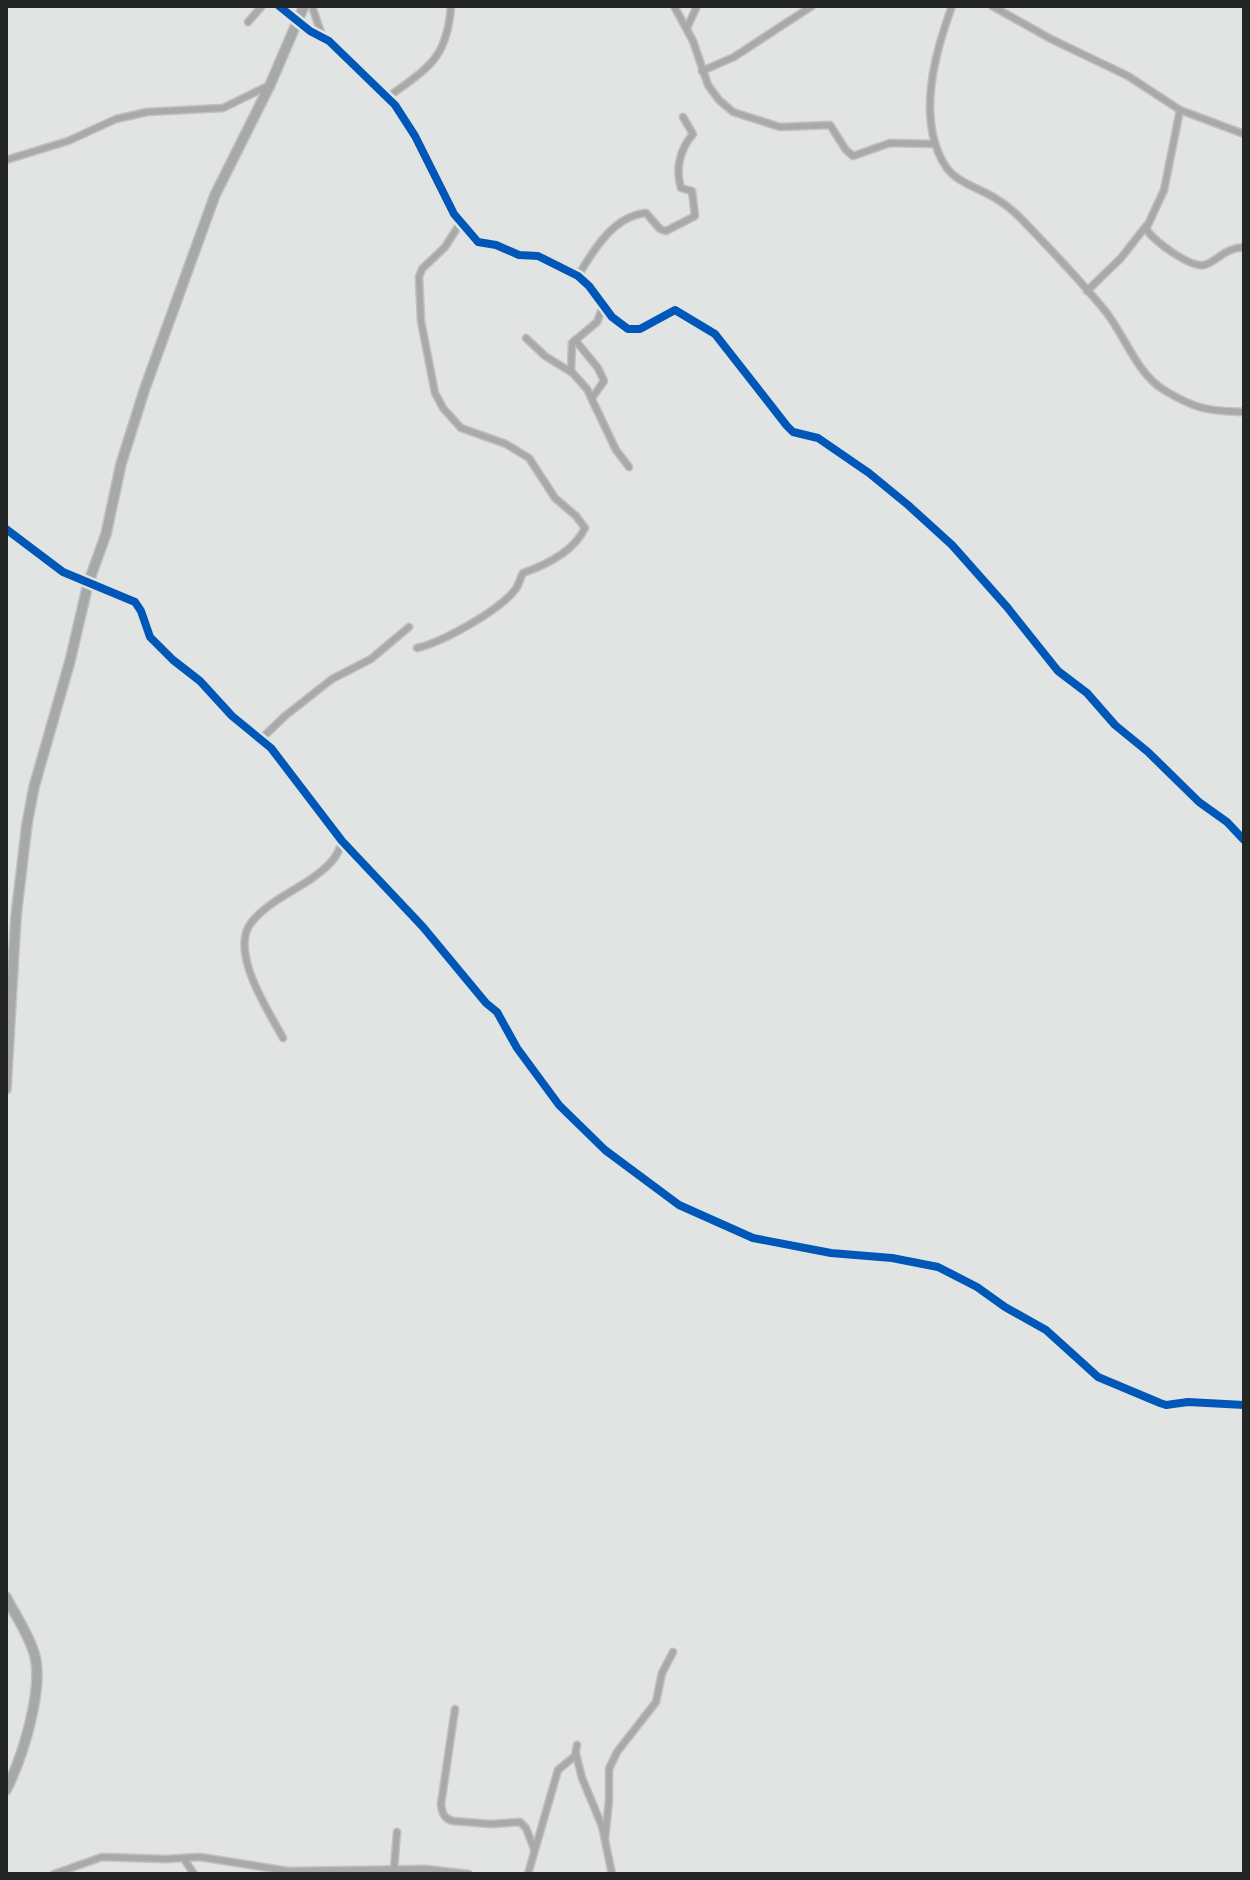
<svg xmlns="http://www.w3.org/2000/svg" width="1250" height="1880" viewBox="0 0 1250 1880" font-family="'Nunito Sans',sans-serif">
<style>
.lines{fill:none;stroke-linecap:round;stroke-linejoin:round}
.minor-casing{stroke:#c0c1c1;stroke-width:9}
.secondary-casing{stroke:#c0c1c1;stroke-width:12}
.minor{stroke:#a9a9a9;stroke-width:6}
.secondary{stroke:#a7a8a8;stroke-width:9}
.cycleway-casing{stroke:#e0e5e4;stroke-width:13}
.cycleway{stroke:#0057b8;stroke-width:8}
</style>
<rect width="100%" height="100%" fill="#e1e4e3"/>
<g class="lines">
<defs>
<g id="minor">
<path d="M279,6l31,25 19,10 66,64 20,31 39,78 24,28 18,3 23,10 19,1 40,20 11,10 23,31 16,12h12l35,-19 40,24 72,92 6,6 25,6 51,35 39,32 44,40 55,62 51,64 29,22 28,32 33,27 51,50 28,20 17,18"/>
<path d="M312,6l10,30"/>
<path d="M674,6l19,35 15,44 11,15 14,12 47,15 50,-2 16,25 7,6 37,-13 45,1"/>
<path d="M952,6c-15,41 -30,94 -17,137 12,40 31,38 60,55 12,7 24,18 33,28 26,27 54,56 78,86 19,24 31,62 58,78 31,19 43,21 80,22"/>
<path d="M992,6l59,33 77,37 52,34 64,24"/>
<path d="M248,22l14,-16"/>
<path d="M687,28l10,-22"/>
<path d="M702,71l32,-14 78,-51"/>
<path d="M388,97c41,-30 59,-38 63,-91"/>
<path d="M1180,110l-16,80 -18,39c8,12 44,39 58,36 13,-3 18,-16 40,-18"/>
<path d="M6,160l62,-19 48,-22 31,-7 76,-4 47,-23"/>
<path d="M578,276c15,-25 35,-60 68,-63l14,16 6,2 29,-15 -3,-25 -11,-3c-6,-19 -1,-39 12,-54l-10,-17"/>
<path d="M1087,291l34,-33 25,-32"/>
<path d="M604,304l-7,18 -25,21 -1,28 16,18 29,61 13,17"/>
<path d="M526,338l19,18 26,16"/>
<path d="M575,340l23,28 6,13 -12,17"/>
<path d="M6,529l57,43 72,30 6,9 9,26 23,23 27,21 32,35 39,32 71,93 81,86 63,76 11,9 20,36 42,57 46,45 74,55 74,33 78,15 61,5 46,9 39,20 28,20 41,23 52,47 62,26 6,2 22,-3 56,3"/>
<path d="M417,648c26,-6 81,-37 98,-58 4,-5 5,-12 8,-17 23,-8 51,-22 62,-45l-9,-12 -21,-18 -26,-40 -23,-14 -45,-16 -18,-20 -8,-15 -14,-72 -2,-44 3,-8 23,-22 16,-25"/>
<path d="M261,739l24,-23 47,-37 39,-20 38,-32"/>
<path d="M283,1038c-14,-26 -54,-86 -32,-115 14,-19 41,-31 60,-44 14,-10 27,-20 31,-38"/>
<path d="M455,1709l-14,95c1,9 3,15 12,17l38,3 29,-2 6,6 8,21"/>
<path d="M576,1754l6,24 20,48 10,48"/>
<path d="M605,1839l4,-39v-31l8,-17 39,-50 6,-29 11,-21"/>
<path d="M184,1859l10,15"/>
<path d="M394,1869l3,-37"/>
<path d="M54,1874l48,-17 64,2 34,-2 88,14 138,-2 43,5"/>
<path d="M528,1874l30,-104 17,-14 2,-11"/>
</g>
<g id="secondary">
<path d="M6,1089l10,-173 11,-92 7,-37 36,-126 18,-77 18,-50 15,-70 24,-76 70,-193 55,-110 34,-79"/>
<path d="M6,1597c9,18 22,36 28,56 11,34 -12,106 -28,137"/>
</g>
</defs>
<!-- minor casing -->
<use href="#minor" class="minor-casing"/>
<!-- secondary casing -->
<use href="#secondary" class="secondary-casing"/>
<!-- minor -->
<use href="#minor" class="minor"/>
<!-- secondary -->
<use href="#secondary" class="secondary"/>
<defs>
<g id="cycleway">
<path d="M279,6l31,25 19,10 66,64 20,31 39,78 24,28 18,3 23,10 19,1 40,20 11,10 23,31 16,12h12l35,-19 40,24 72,92 6,6 25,6 51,35 39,32 44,40 55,62 51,64 29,22 28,32 33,27 51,50 28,20 17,18"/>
<path d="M6,529l57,43 72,30 6,9 9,26 23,23 27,21 32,35 39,32 71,93 81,86 63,76 11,9 20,36 42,57 46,45 74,55 74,33 78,15 61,5 46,9 39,20 28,20 41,23 52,47 62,26 6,2 22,-3 56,3"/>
</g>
</defs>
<!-- cycleway casing -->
<use href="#cycleway" class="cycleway-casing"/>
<!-- cycleway -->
<use href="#cycleway" class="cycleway"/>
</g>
<!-- border -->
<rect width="1250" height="1880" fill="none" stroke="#242625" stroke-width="16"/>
</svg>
